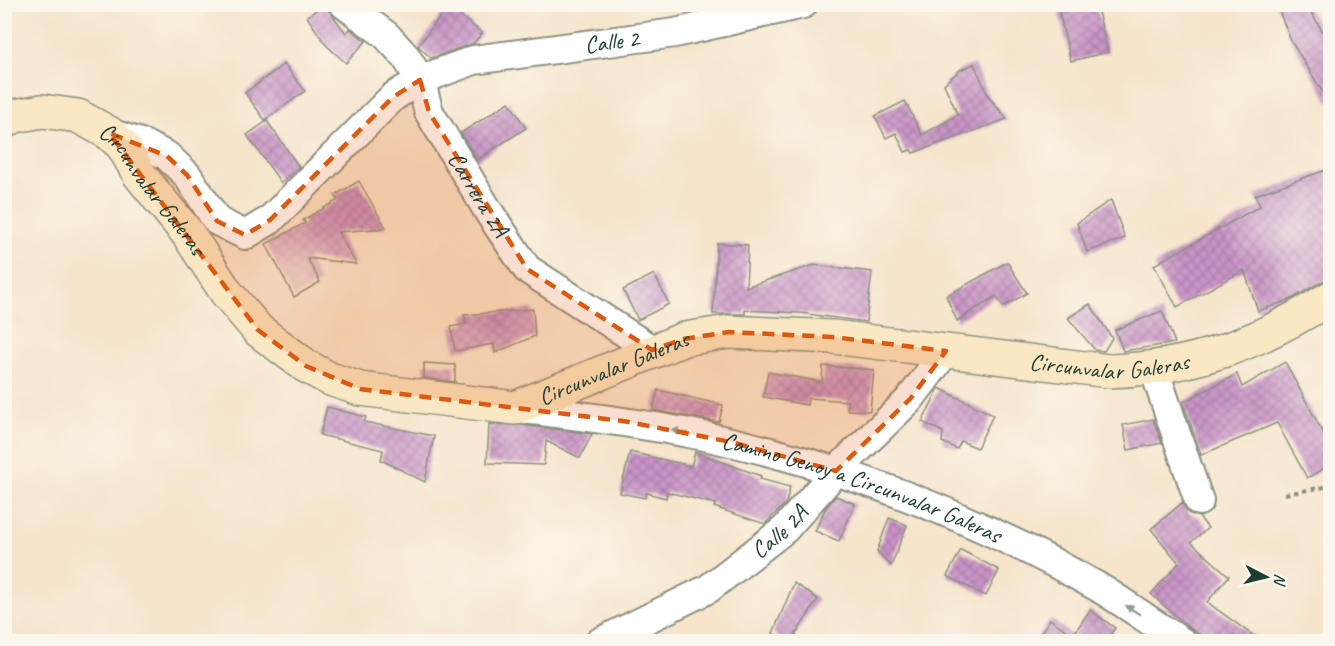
<svg xmlns="http://www.w3.org/2000/svg" width="1335" height="646" viewBox="0 0 1335 646" font-family="Caveat,sans-serif">
<style>
.building{fill:url(#building-cross-hatch)}
.lines{fill:none;stroke-linecap:round;stroke-linejoin:round}
.street-casing{stroke:#8a9080;stroke-width:32}
.secondary-casing{stroke:#8a9080;stroke-width:36}
.path{stroke:#8a9080;stroke-width:4;stroke-dasharray:4.5 4.5;stroke-linecap:butt}
.street{stroke:#fff;stroke-width:28}
.secondary{stroke:#fae7c3;stroke-width:33}
.oneway{fill:#8f9e9a}
.marked{fill:#de580e;fill-opacity:0.2;stroke:#de580e;stroke-width:4.5;stroke-dasharray:12 8;stroke-linejoin:round}
.labels{text-anchor:middle;dominant-baseline:central;stroke-width:6;stroke-linejoin:round;paint-order:stroke}
.street-label{font-size:24px;fill:#1f3d34;stroke:#fbf7ec}
</style>
<defs>
<pattern id="building-cross-hatch" width="8" height="8" patternUnits="userSpaceOnUse" patternTransform="scale(1.5)"><rect width="8" height="8" fill="#ca94c7"/><path d="M0 0l8 8M0 8l8-8" fill="none" stroke="#a37aa2"/></pattern>
</defs>
<rect width="100%" height="100%" fill="#fbf7ec"/>
<filter id="ink" filterUnits="userSpaceOnUse"><feTurbulence type="fractalNoise" baseFrequency=".0167" numOctaves="2"/><feDisplacementMap in="SourceGraphic" scale="12" xChannelSelector="R" yChannelSelector="G"/><feConvolveMatrix kernelMatrix="1 2 1 2 8 2 1 2 1" color-interpolation-filters="sRGB"/></filter>
<filter id="wash" filterUnits="userSpaceOnUse"><feTurbulence type="fractalNoise" baseFrequency=".008" numOctaves="4" result="noise"/><feDisplacementMap in="SourceGraphic" scale="24" xChannelSelector="R" yChannelSelector="G"/><feGaussianBlur stdDeviation="1.35" result="paint"/><feColorMatrix in="noise" values="0 0 0 0 0 0 0 0 0 0 0 0 0 0 0 0 0 1.4 0 .05"/><feComposite in="paint" operator="in"/></filter>
<g filter="url(#wash)">
<rect width="100%" height="100%" fill="#f6e4cb"/>
<g id="blocks">
<!-- building -->
<g class="building">
<path d="M324,4l22,29 4,-4 16,12 -20,22 -20,-18 -19,-28z"/>
<path d="M1057,4h39l12,48 -37,9z"/>
<path d="M1276,4h30l24,40v60l-39,-63z"/>
<path d="M448,6l34,27 -8,10 -43,15 -13,-12z"/>
<path d="M284,64l21,27 -40,29 -20,-27z"/>
<path d="M974,64l15,33 18,22 -94,34 -2,-3 -6,2 -9,-19 -10,5 -11,-22 30,-15 17,34 36,-20 -14,-31 16,-14z"/>
<path d="M509,102l17,26 -49,32 -16,-27z"/>
<path d="M267,121l32,46 -18,16 -34,-48z"/>
<path d="M1326,170l4,11v98l-10,3 -28,17 -34,12 -14,-41 -67,37 -23,-42 106,-59 -5,-11z"/>
<path d="M359,181l27,47 -48,4 18,32 -49,-6 13,24 -26,15 -28,-53 39,-21 -2,-3 35,-20 -3,-5z"/>
<path d="M1111,200l14,38 -38,14 -10,-29z"/>
<path d="M717,243l31,2 -2,42 68,-22 58,7 -6,50 -66,-9 -55,-3v4h-32z"/>
<path d="M1007,262l20,31 -24,14 -7,-11 -39,25 -11,-25z"/>
<path d="M654,274l15,30 -31,16 -15,-30z"/>
<path d="M1090,304l22,34 -8,13 -9,-1 -27,-32z"/>
<path d="M533,309l2,27 -40,17 -1,-9 -39,7 -4,-24 15,-3 -2,-9z"/>
<path d="M1162,311l13,32 -52,8 -8,-21z"/>
<path d="M1285,362l45,84v19l-23,13 -30,-55 -76,32 -18,-53 54,-28 5,13z"/>
<path d="M424,363l31,2v17l-31,-4z"/>
<path d="M823,366l51,4 -4,41 -23,-1 1,-9 -40,-3 -1,7 -44,-8 5,-25 54,10z"/>
<path d="M939,388l54,27 -16,33 -16,-7 -4,8 -15,-7 1,-10 -21,-10z"/>
<path d="M658,390l65,15 -4,17 -66,-12z"/>
<path d="M327,407l39,10 -2,5 70,14 -9,46 -44,-22 2,-10 -63,-15z"/>
<path d="M1153,419l9,24 -34,7 -5,-25z"/>
<path d="M489,424l33,1 70,9 -12,24 -34,-17 -2,24 -57,-2z"/>
<path d="M630,452l61,14 4,-14 66,24 -1,3 30,8 -4,16 -21,21 -51,-17 2,-3 -49,-12 -1,6 -19,-5 -2,5 -25,-5z"/>
<path d="M836,496l19,8 -16,37 -24,-10 10,-22z"/>
<path d="M1182,503l6,10 11,4 9,11 -17,14 38,34 -22,26 55,40h-51l-25,-17 -35,-31 28,-31 -28,-34z"/>
<path d="M889,518l18,7 -16,41 -14,-15z"/>
<path d="M961,550l38,20 -13,26 -39,-20z"/>
<path d="M794,583l24,16 -27,43h-5l-13,-9z"/>
<path d="M1090,610l25,18 -9,14h-72l16,-23 23,16z"/>
</g>
</g>
</g>
<g filter="url(#ink)">
<use href="#blocks" fill-opacity="0" stroke="#8a9080" stroke-width="1.5"/>
<g class="lines">
<defs>
<g id="street">
<path id="s1" d="M344,4l42,31 20,22 14,23 9,32 61,102 37,55 125,81"/>
<path id="s2" d="M109,133l32,10 26,13 20,19 30,46 28,14 25,-15 123,-123 27,-17 54,-20 201,-27 128,-29"/>
<path d="M1154,369l45,132"/>
<path id="s3" d="M515,408c72,9 144,17 216,34 127,30 253,80 367,145 28,17 56,37 84,55"/>
<path id="s4" d="M600,642l108,-53 77,-60 51,-58 74,-72 36,-48"/>
</g>
<g id="secondary">
<path id="s5" d="M4,122l11,-6 27,-5 36,5 31,17 14,13 16,28 49,60 38,58 32,38 48,36 24,13 30,10 155,19 169,-69 45,-7 104,5 276,34c86,-3 149,-28 221,-73"/>
</g>
</defs>
<!-- street casing -->
<use href="#street" class="street-casing"/>
<!-- secondary casing -->
<use href="#secondary" class="secondary-casing"/>
<!-- path -->
<path class="path" d="M1285,494l45,-8"/>
<!-- street -->
<use href="#street" class="street"/>
<!-- secondary -->
<use href="#secondary" class="secondary"/>
</g>
<!-- one-way arrows -->
<defs><path id="oneway-solid" d="M-6-.8H1V-3.2L6.5 0L1 3.2V.8H-6Z" transform="scale(1.5)"/></defs>
<g class="oneway">
<use href="#oneway-solid" transform="translate(680 432) rotate(-169)"/>
<use href="#oneway-solid" transform="translate(1133 610) rotate(-147)"/>
</g>
</g>
<!-- marked area -->
<path class="marked" d="M420,80l9,32 98,157 125,81 32,-11 45,-7 104,5 113,14 -36,48 -74,72 -105,-29 -108,-21 -263,-32 -54,-23 -48,-36 -149,-197 58,23 20,19 30,46 28,14 25,-15 123,-123z"/>
<g class="labels">
<!-- street labels -->
<g class="street-label">
<text stroke="none"><textPath href="#s2" startOffset="608">Calle 2</textPath></text>
<text stroke="none"><textPath href="#s5" startOffset="183">Circunvalar Galeras</textPath></text>
<text stroke="none"><textPath href="#s1" startOffset="238">Carrera 2A</textPath></text>
<text stroke="none"><textPath href="#s5" startOffset="1245">Circunvalar Galeras</textPath></text>
<text stroke="none"><textPath href="#s5" startOffset="741">Circunvalar Galeras</textPath></text>
<text stroke="none"><textPath href="#s3" startOffset="357">Camino Genoy a Circunvalar Galeras</textPath></text>
<text stroke="none"><textPath href="#s4" startOffset="212">Calle 2A</textPath></text>
</g>
</g>
<!-- margin -->
<rect width="1335" height="646" fill="none" stroke="#fbf7ec" stroke-width="24"/>
<!-- north arrow -->
<g transform="translate(1266 577) rotate(97)" stroke="#fbf7ec" stroke-width="4.5" paint-order="stroke">
<path d="M0-4.5L10 22L0 15L-10 22Z" fill="#1f3d34"/>
<text y="-9" font-size="16" font-weight="bold" text-anchor="middle" fill="#1f3d34">N</text>
</g>
</svg>
